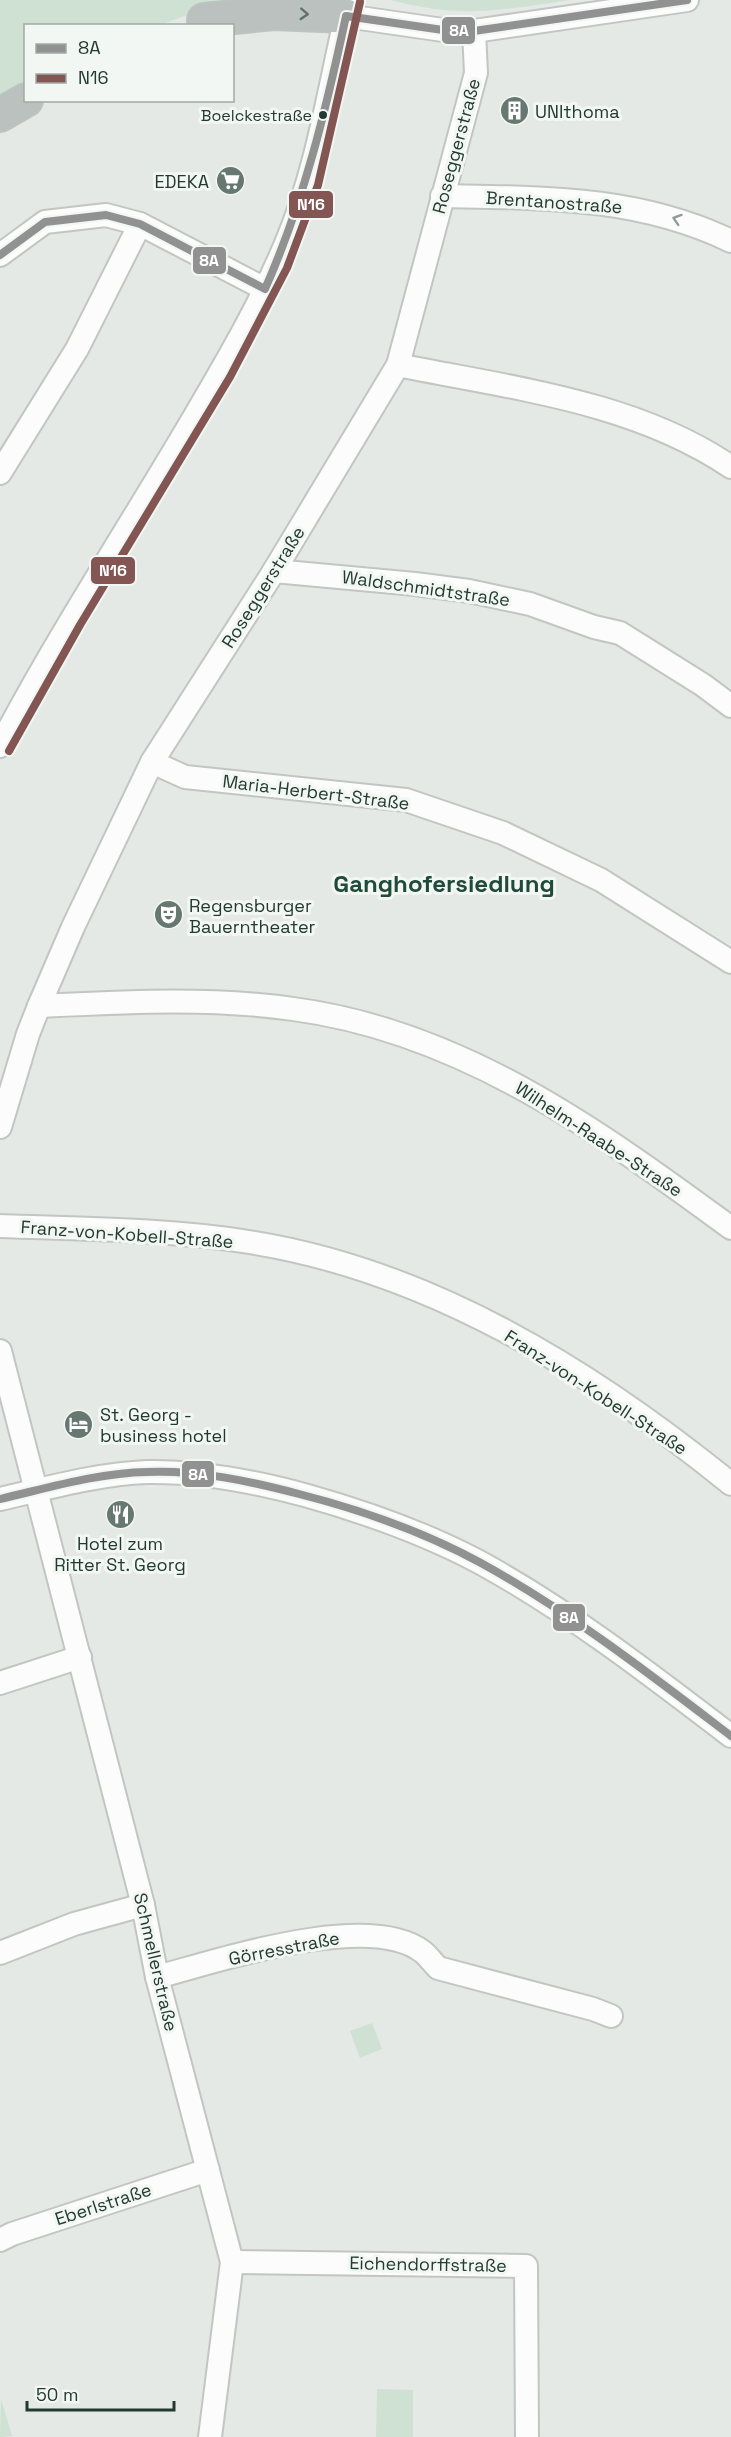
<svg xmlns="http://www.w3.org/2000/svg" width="731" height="2437" viewBox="0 0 731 2437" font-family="'Space Grotesk',sans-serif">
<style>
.green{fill:#cee1d2}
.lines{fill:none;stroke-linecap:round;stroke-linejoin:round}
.minor-casing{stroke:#c1c6c3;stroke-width:26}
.highway-casing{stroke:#bdc4c2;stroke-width:36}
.minor{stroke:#fbfcfb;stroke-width:22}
.highway{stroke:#bbc1bf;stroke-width:33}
.bus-1-casing{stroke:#f2f7f4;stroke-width:12}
.bus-2-casing{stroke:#f2f7f4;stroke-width:12}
.bus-1{stroke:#919191;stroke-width:8}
.bus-2{stroke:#835653;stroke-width:8}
.oneway{stroke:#60706a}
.oneway2{stroke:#8f9b96}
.bus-dot{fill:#233a32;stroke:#f2f7f4;stroke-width:2}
.labels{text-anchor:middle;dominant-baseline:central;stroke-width:6;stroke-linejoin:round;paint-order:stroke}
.bus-label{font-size:16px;fill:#233a32;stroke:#f2f7f4;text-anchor:end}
.poi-label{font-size:18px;fill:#233a32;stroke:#f2f7f4;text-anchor:start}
.street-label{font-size:18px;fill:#233a32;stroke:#f2f7f4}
.district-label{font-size:24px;font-weight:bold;fill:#214a3d;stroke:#f2f7f4}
.line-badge{stroke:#f2f7f4;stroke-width:2}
.badge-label{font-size:16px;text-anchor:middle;font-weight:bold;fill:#fff}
</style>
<rect width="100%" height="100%" fill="#e4e9e6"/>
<!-- green -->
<g class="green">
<path d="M0,0h228l-68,25 -134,1 -1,63 -25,14z"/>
<path d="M391,0h179c-69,10 -110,19 -179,0z"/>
<path d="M372,2023l10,26 -22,9 -10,-27z"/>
<path d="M377,2389l36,1v47h-37z"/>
<path d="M1,2399l11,37 -12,1z"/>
</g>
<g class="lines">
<defs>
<g id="minor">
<path d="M346,16l97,14 31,1 213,-31"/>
<path d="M442,196c102,2 195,0 289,45"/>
<path d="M0,255l45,-33 61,-7 34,9 125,65"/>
<path d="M398,365c112,23 236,36 333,102"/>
<path d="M0,473l77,-124 63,-125"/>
<path d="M274,571l141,13 54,7 61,13 64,23 26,6 83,52 28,21"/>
<path d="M0,746c60,-114 131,-221 196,-332 33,-56 66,-113 91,-173 32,-76 43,-161 63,-241"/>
<path d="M152,762l33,15 221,23 97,33 98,47 130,82"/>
<path d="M39,1006c85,-4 169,-9 254,3 168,22 306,122 438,219"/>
<path d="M0,1127l28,-93 11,-28 34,-79 79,-165 122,-191 124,-206 78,-292 -2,-42"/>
<path d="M0,1226c83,3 167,3 249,16 180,28 343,129 482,242"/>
<path d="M0,1351l143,554 14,72 75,285 -22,175"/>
<path d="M0,1499c48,-11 97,-25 147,-27 54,-1 110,10 161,24 60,17 119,38 173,67 89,49 170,112 250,173"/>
<path d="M0,1683l80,-26"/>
<path d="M0,1953l74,-29 69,-19"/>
<path d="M157,1977c61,-16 212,-67 266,-25 5,4 10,11 15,16l155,41 18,7"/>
<path d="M0,2240l12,-6 196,-64"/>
<path d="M232,2262l294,4 1,171"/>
</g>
<g id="highway">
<path d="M204,20l70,-7 72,3"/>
<path d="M0,115l26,-15"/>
</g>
</defs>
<!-- minor casing -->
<use href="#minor" class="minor-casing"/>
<!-- highway casing -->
<use href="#highway" class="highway-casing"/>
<!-- minor -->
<use href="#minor" class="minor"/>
<!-- highway -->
<use href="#highway" class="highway"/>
<defs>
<g id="bus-1">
<path d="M0,255l45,-33 61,-7 34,9 125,65c39,-88 61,-179 81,-273l97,14 31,1 213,-31"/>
<path d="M0,1499c48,-11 97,-26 147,-27 51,-2 103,9 152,22 63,16 125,38 182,69 89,49 170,112 250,173"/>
</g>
<path id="bus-2" d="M9,751l71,-126 150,-248 57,-109 31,-83 42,-183"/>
</defs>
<!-- bus-1 casing -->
<use href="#bus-1" class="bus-1-casing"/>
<!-- bus-2 casing -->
<use href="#bus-2" class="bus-2-casing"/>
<!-- bus-1 -->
<use href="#bus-1" class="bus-1"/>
<!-- bus-2 -->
<use href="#bus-2" class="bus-2"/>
</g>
<!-- one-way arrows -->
<defs><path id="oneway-chevron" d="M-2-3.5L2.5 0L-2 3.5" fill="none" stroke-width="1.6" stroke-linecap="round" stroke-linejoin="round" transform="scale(1.5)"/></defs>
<use class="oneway" href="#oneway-chevron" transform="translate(304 14) rotate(3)"/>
<use class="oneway2" href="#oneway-chevron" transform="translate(677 219) rotate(-162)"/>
<!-- icons -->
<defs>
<symbol id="building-disc" viewBox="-11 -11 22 22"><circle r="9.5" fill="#677771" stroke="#f2f7f4"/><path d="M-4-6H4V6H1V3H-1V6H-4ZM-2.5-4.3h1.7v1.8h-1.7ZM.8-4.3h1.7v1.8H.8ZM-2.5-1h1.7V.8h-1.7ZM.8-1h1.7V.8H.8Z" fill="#fff"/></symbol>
<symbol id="supermarket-disc" viewBox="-11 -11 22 22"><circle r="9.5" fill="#677771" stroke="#f2f7f4"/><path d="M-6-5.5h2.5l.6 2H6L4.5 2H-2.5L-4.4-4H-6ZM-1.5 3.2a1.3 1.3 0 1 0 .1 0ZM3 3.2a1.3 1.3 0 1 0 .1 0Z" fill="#fff"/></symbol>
<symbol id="theatre-disc" viewBox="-11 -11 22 22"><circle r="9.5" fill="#677771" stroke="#f2f7f4"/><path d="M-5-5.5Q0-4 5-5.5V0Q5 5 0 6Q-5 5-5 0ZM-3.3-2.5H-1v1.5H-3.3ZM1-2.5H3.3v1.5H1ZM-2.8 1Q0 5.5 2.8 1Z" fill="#fff"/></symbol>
<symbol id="hotel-disc" viewBox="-11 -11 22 22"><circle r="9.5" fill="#677771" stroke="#f2f7f4"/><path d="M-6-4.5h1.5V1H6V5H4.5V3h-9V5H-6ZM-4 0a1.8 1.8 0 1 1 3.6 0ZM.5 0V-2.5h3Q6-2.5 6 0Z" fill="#fff"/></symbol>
<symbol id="restaurant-disc" viewBox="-11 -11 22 22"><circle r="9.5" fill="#677771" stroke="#f2f7f4"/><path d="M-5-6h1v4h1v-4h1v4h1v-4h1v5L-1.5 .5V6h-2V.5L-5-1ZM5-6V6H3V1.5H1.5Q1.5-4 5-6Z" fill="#fff"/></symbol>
</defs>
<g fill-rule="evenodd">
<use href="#building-disc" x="498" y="94" width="33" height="33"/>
<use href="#supermarket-disc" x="214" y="164" width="33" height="33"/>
<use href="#theatre-disc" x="152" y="898" width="33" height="33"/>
<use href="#hotel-disc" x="62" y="1408" width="33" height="33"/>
<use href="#restaurant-disc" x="104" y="1498" width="33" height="33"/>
</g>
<!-- markers -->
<circle class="bus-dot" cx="323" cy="115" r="5"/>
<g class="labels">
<!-- bus labels -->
<g class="bus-label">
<text x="312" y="115">Boelckestraße</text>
</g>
<!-- poi labels -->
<g class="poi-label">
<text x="535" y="111">UNIthoma</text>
<text x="209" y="181" text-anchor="end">EDEKA</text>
<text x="189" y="905">Regensburger<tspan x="189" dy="21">Bauerntheater</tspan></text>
<text x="100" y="1414">St. Georg -<tspan x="100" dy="21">business hotel</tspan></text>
<text x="120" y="1543" text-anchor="middle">Hotel zum<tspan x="120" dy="21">Ritter St. Georg</tspan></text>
</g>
<!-- street labels -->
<g class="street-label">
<text transform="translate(456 146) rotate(-75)">Roseggerstraße</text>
<text transform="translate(554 202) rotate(4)">Brentanostraße</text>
<text transform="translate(263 587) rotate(-58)">Roseggerstraße</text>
<text transform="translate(426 588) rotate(8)">Waldschmidtstraße</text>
<text transform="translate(316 792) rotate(7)">Maria-Herbert-Straße</text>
<text transform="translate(599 1139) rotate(33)">Wilhelm-Raabe-Straße</text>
<text transform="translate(127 1234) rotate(4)">Franz-von-Kobell-Straße</text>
<text transform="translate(596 1392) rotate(33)">Franz-von-Kobell-Straße</text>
<text transform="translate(284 1948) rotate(-11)">Görresstraße</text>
<text transform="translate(156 1962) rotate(77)">Schmellerstraße</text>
<text transform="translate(103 2204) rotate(-18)">Eberlstraße</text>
<text transform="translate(428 2264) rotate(1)">Eichendorffstraße</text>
</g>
<!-- district labels -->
<g class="district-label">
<text x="444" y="883">Ganghofersiedlung</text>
</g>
</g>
<g class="line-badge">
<rect x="441" y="16" width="35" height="29" rx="6" fill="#919191"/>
<rect x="288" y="190" width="46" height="29" rx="6" fill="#835653"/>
<rect x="192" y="246" width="35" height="29" rx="6" fill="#919191"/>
<rect x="90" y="556" width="46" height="29" rx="6" fill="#835653"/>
<rect x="181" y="1460" width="34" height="28" rx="6" fill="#919191"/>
<rect x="552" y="1603" width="34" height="29" rx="6" fill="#919191"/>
</g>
<g class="badge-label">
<text x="459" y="36">8A</text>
<text x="311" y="210">N16</text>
<text x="209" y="266">8A</text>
<text x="113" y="576">N16</text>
<text x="198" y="1480">8A</text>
<text x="569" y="1623">8A</text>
</g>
<!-- legend -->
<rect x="24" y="24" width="210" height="78" fill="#f2f7f4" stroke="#9faba6" stroke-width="1.5"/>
<rect x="36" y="44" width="30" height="9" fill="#919191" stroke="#9faba6" stroke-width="1.5"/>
<text x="78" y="54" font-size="18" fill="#233a32">8A</text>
<rect x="36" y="74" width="30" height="9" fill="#835653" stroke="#9faba6" stroke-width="1.5"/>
<text x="78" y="84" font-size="18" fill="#233a32">N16</text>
<!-- scale -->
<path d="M27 2401v9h147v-9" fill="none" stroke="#233a32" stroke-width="3"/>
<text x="36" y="2401" font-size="18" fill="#233a32" stroke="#f2f7f4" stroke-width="4.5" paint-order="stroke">50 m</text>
</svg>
